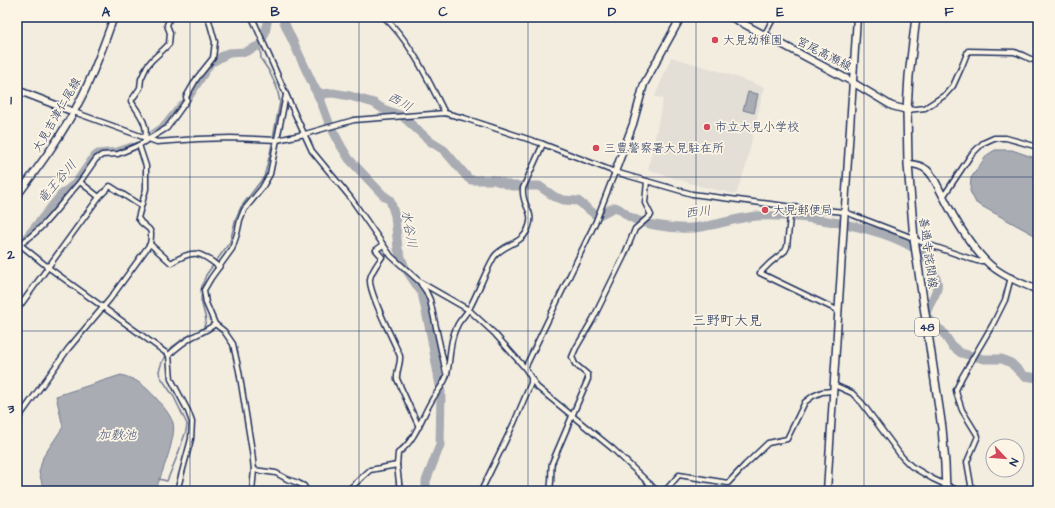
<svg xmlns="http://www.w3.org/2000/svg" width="1055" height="508" viewBox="0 0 1055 508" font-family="'Architects Daughter','Klee One',sans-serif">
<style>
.built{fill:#e3dfd6}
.water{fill:#a9acb3;stroke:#707a91}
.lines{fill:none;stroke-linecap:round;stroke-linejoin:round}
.stream{stroke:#707a91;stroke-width:1.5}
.river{stroke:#a9acb3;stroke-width:9}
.street-casing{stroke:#1b2f5e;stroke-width:7}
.secondary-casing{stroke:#1b2f5e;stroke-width:9}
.primary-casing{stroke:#1b2f5e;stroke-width:10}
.street{stroke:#fcf5e5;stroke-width:4}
.secondary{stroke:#fcf5e5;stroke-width:6}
.primary{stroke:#fcf5e5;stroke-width:7}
.grid{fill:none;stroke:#1b2f5e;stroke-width:1;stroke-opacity:0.55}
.poi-dot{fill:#d1495b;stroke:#fcf5e5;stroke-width:1.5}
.labels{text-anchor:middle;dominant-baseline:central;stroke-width:3.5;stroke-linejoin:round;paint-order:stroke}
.shield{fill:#fcf5e5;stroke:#5e6a86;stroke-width:1}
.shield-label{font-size:11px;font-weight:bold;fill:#1b2f5e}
.poi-label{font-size:12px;fill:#1b2f5e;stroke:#fcf5e5;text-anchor:start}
.street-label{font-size:12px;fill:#1b2f5e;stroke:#fcf5e5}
.water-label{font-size:13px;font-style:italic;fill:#465478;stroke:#fcf5e5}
.quarter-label{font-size:14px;fill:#1b2f5e;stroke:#fcf5e5}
.neatline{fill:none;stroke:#1b2f5e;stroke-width:1.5}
.grid-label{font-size:13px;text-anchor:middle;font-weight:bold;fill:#1b2f5e}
</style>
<rect width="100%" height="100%" fill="#f3ede0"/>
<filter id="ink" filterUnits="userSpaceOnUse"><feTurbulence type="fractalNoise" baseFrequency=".025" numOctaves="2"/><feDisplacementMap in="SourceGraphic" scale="8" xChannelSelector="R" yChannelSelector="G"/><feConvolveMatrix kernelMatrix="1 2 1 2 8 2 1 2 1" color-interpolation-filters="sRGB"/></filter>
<g filter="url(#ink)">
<!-- built -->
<path class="built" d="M671,57l51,15 42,15 -18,79 -10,28 -33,-7 -55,-17 15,-71 -8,-3z"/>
<!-- water -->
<g class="water">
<path d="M748,92l10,2 -4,19 -11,-3z"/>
<path d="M995,150h17l26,9v78l-62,-34 -6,-12 1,-13 16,-23z"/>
<path d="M121,375c16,4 24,11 35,23 6,7 14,16 17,25 4,13 -12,52 -17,66l-19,2h-93l-5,-19 4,-15 20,-30 -7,-31z"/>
</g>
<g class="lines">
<!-- stream -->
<path class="stream" d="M159,479l8,2 11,-27 8,-23 1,-7 -13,-27 -14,-21 -1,-5 3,-9 10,-15 7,-5 5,-4 16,-7 4,-4 2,-7 -5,-20 1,-14 4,-11 24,-33 6,-24 5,-11 23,-30 6,-23 10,-52 -3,-14 -8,-17 -8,-12 -1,-14"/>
<!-- river -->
<g class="river">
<path d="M282,17l6,14 34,73 7,19 12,23 8,13 34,36 7,5 5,16 3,33 7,19 17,25 9,42 10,57 -1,53 -14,36v10"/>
<path d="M214,61l14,-8 17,-1 15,-7 5,-12 3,-16"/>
<path d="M314,88l7,6 12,-1 17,3 24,7 9,6 19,7 29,26 13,8 24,28 3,2h23l18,6h27l16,11 9,3 14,1 19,15 18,-9c7,2 9,7 15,10 15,8 33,10 50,11 27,2 51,-10 77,-12 43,-2 133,10 166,39 7,7 12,17 14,26 3,12 -10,23 -11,34l5,8 11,8 10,15 9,7 23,6h18l9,4 13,13 14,2"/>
<path d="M189,96l20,-31"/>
<path d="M154,134l10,-7 18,-22"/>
<path d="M17,243l10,-6 34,-42 15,-12 18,-26 4,-3 19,-2 15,-5"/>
</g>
<defs>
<g id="street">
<path d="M252,17l37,84 23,50 38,46 41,59 29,26 49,28 25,23 31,35 12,19 76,62 44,42"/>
<path d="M384,17c28,26 44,63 61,96"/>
<path d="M1038,17v3"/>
<path d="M765,34l9,-17"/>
<path d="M907,110l18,-2 20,-13 8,-9 9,-20 6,-15 46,1c9,2 15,8 24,9"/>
<path d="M74,112l83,30 41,-3 33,-1 46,2 28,-6 49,-14 91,-7 19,5 79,26 72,28 77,22 101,13 52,5 63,24 13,6 56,19h9"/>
<path d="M145,138c4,-13 -7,-26 -14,-37l9,-13 1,-9 6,-13 5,-6 12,-11 5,-5 1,-11 -3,-8 3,-8"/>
<path d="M80,182l16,-23 6,-4 16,-1 21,-9"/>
<path d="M943,197l28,-42 12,-12 11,-5h12l32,9"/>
<path d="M791,207l-4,40 -2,4 -15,12 -10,10 79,38"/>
<path d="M17,242l32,26 120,87 2,24 17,32 4,11 -1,17 -14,52"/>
<path d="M150,244l21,19c22,-14 29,-12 48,4"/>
<path d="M383,245l-7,5 6,7c-4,6 -11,15 -12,22 -2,13 24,62 30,77 1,8 -4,15 -3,23l22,48"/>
<path d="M17,246c26,-15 43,-42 63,-64l19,15"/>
<path d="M421,284l5,7 4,9 16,73"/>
<path d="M17,310l82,-113 11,-11 31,20"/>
<path d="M169,355c7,-7 15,-13 23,-18 8,-4 16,-7 23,-13"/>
<path d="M525,368l71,-147 19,-49"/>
<path d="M834,385l18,8 10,10 40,54 9,9 22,13 26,12"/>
<path d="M17,420l51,-71 42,-50 40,-55c4,-21 -4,-12 -12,-26l8,-29v-23l-7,-21 28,-17 20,-28 -1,-3 11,-19 16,-20 2,-16 -7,-25"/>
<path d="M254,470l22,3 11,6 11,4 6,3 3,5"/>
<path d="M252,491l2,-21 -2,-19 -13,-80 -6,-27 -9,-13 -9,-7 -9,-21 -2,-13 7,-12 21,-29 5,-15 3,-14 4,-10 18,-22 8,-14 16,-79"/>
<path d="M347,491l23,-21 27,-5"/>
<path d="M400,491l-3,-26 1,-12c18,-13 23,-35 34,-53 5,-9 13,-16 15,-26 4,-17 2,-34 11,-50 3,-5 8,-10 11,-15 9,-16 15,-35 25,-52 8,-12 27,-13 33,-26 10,-21 -6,-23 -4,-43l20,-44"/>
<path d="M481,491l33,-68 17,-40v-4"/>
<path d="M549,491c4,-8 1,-19 3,-28l36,-84v-4l-13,-11 -3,-7 4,-9 17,-29 31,-63 11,-27 16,-14 -6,-12 2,-22"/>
<path d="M646,491l4,-7"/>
<path d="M665,491l14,-16 49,8 17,-18 23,-22 19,-4 18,-37 8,-6 9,-4 11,-1"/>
<path d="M969,491l2,-6 -4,-23 11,-26 -16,-26 -5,-15 -1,-5 6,-13 31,-53 12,-24 6,-23"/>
</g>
<g id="secondary">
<path d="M731,17l116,62 45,27 15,4"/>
<path d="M17,90l57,22"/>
<path d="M908,164c7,0 13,1 19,6 8,7 11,18 16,26 11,22 25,46 42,64 13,14 35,23 53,30"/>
<path d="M615,172l18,-48 11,-40 37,-67"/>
<path d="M17,196c22,-30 44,-59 61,-92 15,-27 25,-58 36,-87"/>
<path d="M827,491l30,-474"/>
</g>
<path id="primary" d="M916,17l-7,59 -2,34 1,54 6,75 28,189 3,36 1,27"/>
</defs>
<!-- street casing -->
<use href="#street" class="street-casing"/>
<!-- secondary casing -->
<use href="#secondary" class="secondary-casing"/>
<!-- primary casing -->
<use href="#primary" class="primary-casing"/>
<!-- street -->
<use href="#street" class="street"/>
<!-- secondary -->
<use href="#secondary" class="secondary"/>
<!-- primary -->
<use href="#primary" class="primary"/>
</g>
</g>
<!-- grid -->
<path class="grid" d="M190,17v474M359,17v474M528,17v474M696,17v474M864,17v474M17,177h1021M17,331h1021"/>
<!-- markers -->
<g class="poi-dot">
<circle cx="715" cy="40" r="4"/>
<circle cx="707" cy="127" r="4"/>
<circle cx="596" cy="148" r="4"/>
<circle cx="765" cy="210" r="4"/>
</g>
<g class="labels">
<!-- shield labels -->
<rect class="shield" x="915" y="318" width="24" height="18" rx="3"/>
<g class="shield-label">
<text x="927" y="327">48</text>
</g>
<!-- poi labels -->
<g class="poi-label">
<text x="723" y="40">大見幼稚園</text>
<text x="715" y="127">市立大見小学校</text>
<text x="604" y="148">三豊警察署大見駐在所</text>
<text x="773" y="210">大見郵便局</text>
</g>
<!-- street labels -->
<g class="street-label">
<text transform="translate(824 54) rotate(27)">宮尾高瀬線</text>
<text transform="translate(57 115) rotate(-60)">大見吉津仁尾線</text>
<text transform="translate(928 253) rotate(82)">善通寺詫間線</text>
</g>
<!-- water labels -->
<g class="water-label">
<text transform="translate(400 102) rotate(29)">西川</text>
<text transform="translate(57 182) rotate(-49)">竜王谷川</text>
<text transform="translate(698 212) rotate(-7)">西川</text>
<text transform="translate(409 229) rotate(80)">水谷川</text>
<text x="117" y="435">加敷池</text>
</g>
<!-- quarter labels -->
<g class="quarter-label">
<text x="727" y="321">三野町大見</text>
</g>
</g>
<!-- margin -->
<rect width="1055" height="508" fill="none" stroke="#fcf5e5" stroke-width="44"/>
<!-- north arrow -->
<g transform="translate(1005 458) rotate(116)"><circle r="19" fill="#fcf5e5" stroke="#a2a6af"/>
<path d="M0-3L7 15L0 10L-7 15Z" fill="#d1495b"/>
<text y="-6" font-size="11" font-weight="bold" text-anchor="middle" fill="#1b2f5e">N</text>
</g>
<rect x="22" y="22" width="1011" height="464" class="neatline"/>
<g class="grid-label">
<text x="106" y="16">A</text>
<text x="275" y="16">B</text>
<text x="443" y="16">C</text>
<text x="612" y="16">D</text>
<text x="780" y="16">E</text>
<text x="949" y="16">F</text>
<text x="11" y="104">1</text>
<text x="11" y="259">2</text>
<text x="11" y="413">3</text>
</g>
</svg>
